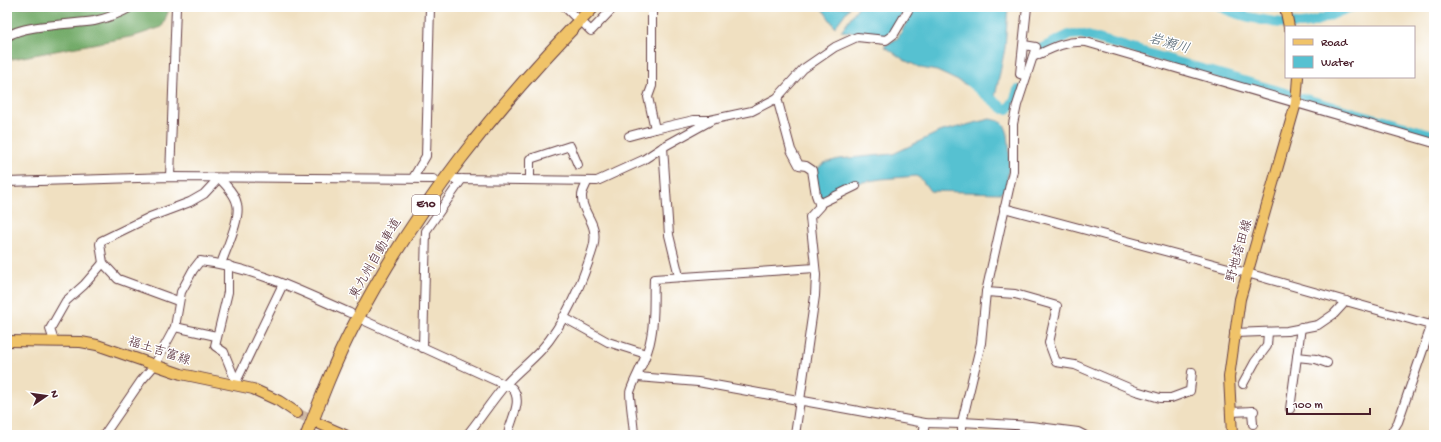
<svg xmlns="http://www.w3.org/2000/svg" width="1441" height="442" viewBox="0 0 1441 442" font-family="'Gochi Hand','Klee One',sans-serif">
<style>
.forest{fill:#73ab69;stroke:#5e654a}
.water{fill:#56c1d1;stroke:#50707e}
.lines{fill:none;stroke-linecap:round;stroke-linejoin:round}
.river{stroke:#56c1d1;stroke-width:10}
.major-tunnel{stroke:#cfb9a3;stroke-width:10;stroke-dasharray:10 5;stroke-linecap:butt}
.minor-casing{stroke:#633c42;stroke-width:10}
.major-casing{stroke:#633c42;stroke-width:12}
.highway-casing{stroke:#633c42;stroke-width:14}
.minor{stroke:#fff;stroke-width:8}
.major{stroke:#f0c369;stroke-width:10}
.highway{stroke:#f0c369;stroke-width:12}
.labels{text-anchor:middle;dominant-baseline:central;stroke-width:3;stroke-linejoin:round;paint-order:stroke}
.shield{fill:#fff;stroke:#80626b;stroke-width:1}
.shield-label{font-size:12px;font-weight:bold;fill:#4a1f2b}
.street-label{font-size:13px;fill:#4a1f2b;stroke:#fff}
.water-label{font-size:14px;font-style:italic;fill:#4f606d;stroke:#fff}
</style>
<rect width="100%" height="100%" fill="#fff"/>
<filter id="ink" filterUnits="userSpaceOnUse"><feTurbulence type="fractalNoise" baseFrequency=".025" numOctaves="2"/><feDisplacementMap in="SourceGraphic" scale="8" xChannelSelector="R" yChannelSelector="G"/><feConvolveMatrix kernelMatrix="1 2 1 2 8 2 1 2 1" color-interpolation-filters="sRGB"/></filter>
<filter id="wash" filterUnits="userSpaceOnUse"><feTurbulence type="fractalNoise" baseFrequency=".012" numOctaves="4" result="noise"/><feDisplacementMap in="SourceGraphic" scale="16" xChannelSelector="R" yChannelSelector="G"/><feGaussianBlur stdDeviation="0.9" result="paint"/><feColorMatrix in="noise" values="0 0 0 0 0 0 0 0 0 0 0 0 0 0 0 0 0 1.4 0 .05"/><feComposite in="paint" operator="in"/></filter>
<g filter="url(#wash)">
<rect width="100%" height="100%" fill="#f0e0c1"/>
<!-- forest -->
<path class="forest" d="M7,7h163l-8,20 -27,9 -128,24z"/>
<!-- water -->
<g class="water">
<path d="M821,7h29l-15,20z"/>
<path d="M858,7h49l-19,29 -47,-5z"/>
<path d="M915,7h93l-3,41 -10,49 -22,-15 -4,4 -32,-15 -16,-3 -17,-8 -20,-14 14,-8z"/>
<path d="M990,119c4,1 9,1 12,4 12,9 6,52 4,65l-5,5 -71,-2 -9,-12 -5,-3 -35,3 -30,5 -30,16 -4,-14 -1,-16 8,-7 15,-4 54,-5 46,-22z"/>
</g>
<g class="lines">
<!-- river -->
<g class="river">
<path d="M1221,7c18,10 57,17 78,17 17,0 36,-12 53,-17"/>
<path d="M1040,49l29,-14 12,-1 211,61"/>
<path d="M971,83l33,26h4l6,-8 4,-11"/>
<path d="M1302,98l132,37"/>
</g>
</g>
</g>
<g filter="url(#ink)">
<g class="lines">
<!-- major-tunnel -->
<path class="major-tunnel" d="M297,413l21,10"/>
<defs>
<g id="minor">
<path d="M565,7l9,9"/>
<path d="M652,7v79l-4,11 7,32 39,-9h16l42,-9 25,-13 26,-29 32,-22 22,-10 29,3 8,-6 16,-27"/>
<path d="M586,26l5,5 23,-24"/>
<path d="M7,37c13,-12 68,-13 87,-16 14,-3 25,-7 37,-14"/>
<path d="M1033,57c17,-8 33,-17 53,-15l348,101"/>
<path d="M1026,76l-6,-2 7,-67"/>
<path d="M777,98l14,52 8,15 7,1 6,4 4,25 4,11 -10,11 6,58 -1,21 -20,139"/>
<path d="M629,136l26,-7"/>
<path d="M663,147l6,88 10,41"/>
<path d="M170,177l6,-170"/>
<path d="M219,178c7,7 16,16 18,26 4,14 -11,45 -16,60"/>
<path d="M413,178l13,-22 4,-149"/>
<path d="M454,179l143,2 46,-21 20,-13 47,-26"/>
<path d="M530,180v-21l40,-13 8,19"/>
<path d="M7,182l163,-5 263,2"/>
<path d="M819,204l37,-18"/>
<path d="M1004,208l243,65 187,53"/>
<path d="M228,265v27l-13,54 9,6 12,30"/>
<path d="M986,292l29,2 42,12 -8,37 7,19 19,3 61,26 24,7h11l19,-7 2,-19"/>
<path d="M178,301l-60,-22 -15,-16 -3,-19 1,-3 49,-24 40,-15 14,-8 15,-16"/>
<path d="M563,317l45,25 38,12"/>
<path d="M363,320l149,68c12,13 -2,32 -4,47"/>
<path d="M175,327l41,9"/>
<path d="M1234,333l53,-2 31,-6 16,-11 12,-13"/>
<path d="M54,341l-4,-12 16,-28 18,-16 19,-22"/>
<path d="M423,348l3,-117 36,-52"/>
<path d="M1297,357l19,2 11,4"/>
<path d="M638,377l60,5 227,41 37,1"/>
<path d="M235,384l48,-100"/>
<path d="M1243,384l12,-22 12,-16 1,-14"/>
<path d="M1290,409l11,-82"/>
<path d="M1252,411l1,13"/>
<path d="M1231,412l23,-1"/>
<path d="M962,422l69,4 47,6 6,3"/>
<path d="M104,435l37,-54 13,-15 21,-39 6,-35 12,-22 7,-9c53,6 102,31 150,52"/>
<path d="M467,435c14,-17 25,-35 39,-51 11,-12 24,-22 35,-34 23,-25 42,-69 52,-102 7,-27 -12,-33 -11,-52 0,-5 4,-10 5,-14"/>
<path d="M634,435c0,-7 -5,-41 -4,-43 6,-18 18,-34 21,-55 4,-19 2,-39 3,-58l161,-11"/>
<path d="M707,435h2"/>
<path d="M923,435l2,-12"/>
<path d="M962,435v-13l19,-79 5,-51 27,-121v-47l4,-19 19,-58 -12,-2"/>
<path d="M1390,435l8,-13 36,-104"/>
</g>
<g id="major">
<path d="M1285,7l4,20"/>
<path d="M7,341l74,1 16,3 84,29 72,15 26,12 18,12"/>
<path d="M320,424l25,11"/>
<path d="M1232,435l-3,-58 11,-78 56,-196 2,-26"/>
</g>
<path id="highway" d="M307,435c14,-37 28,-74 46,-108 62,-120 146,-224 240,-320"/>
</defs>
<!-- minor casing -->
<use href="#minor" class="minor-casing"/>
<!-- major casing -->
<use href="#major" class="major-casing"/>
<!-- highway casing -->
<use href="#highway" class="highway-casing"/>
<!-- minor -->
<use href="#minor" class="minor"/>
<!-- major -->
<use href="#major" class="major"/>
<!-- highway -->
<use href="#highway" class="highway"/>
</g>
</g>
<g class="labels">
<!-- shield labels -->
<rect class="shield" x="412" y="195" width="28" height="20" rx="3"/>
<g class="shield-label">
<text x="426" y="205">E10</text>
</g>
<!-- street labels -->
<g class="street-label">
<text transform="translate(1240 251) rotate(-74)">野地塔田線</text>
<text transform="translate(376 259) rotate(-60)">東九州自動車道</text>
<text transform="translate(159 352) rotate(18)">福土吉富線</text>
</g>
<!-- water labels -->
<g class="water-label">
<text transform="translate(1169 45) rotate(16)">岩瀬川</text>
</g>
</g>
<!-- margin -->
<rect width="1441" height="442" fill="none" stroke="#fff" stroke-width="24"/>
<!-- legend -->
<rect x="1285" y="26" width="130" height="52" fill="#ffffff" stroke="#b7a5aa"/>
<rect x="1293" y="39" width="20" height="6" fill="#f0c369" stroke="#b7a5aa"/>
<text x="1321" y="46" font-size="12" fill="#4a1f2b">Road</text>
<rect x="1293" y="56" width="20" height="12" fill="#56c1d1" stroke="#b7a5aa"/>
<text x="1321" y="66" font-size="12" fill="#4a1f2b">Water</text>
<!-- north arrow -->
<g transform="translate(46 396) rotate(77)" stroke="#ffffff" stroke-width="3" paint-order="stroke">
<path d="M0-3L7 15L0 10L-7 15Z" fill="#4a1f2b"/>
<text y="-6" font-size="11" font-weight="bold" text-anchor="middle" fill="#4a1f2b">N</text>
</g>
<!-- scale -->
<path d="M1287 408v6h83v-6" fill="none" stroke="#4a1f2b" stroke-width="2"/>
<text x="1293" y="408" font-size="12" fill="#4a1f2b" stroke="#ffffff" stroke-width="3" paint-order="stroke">100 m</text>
</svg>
